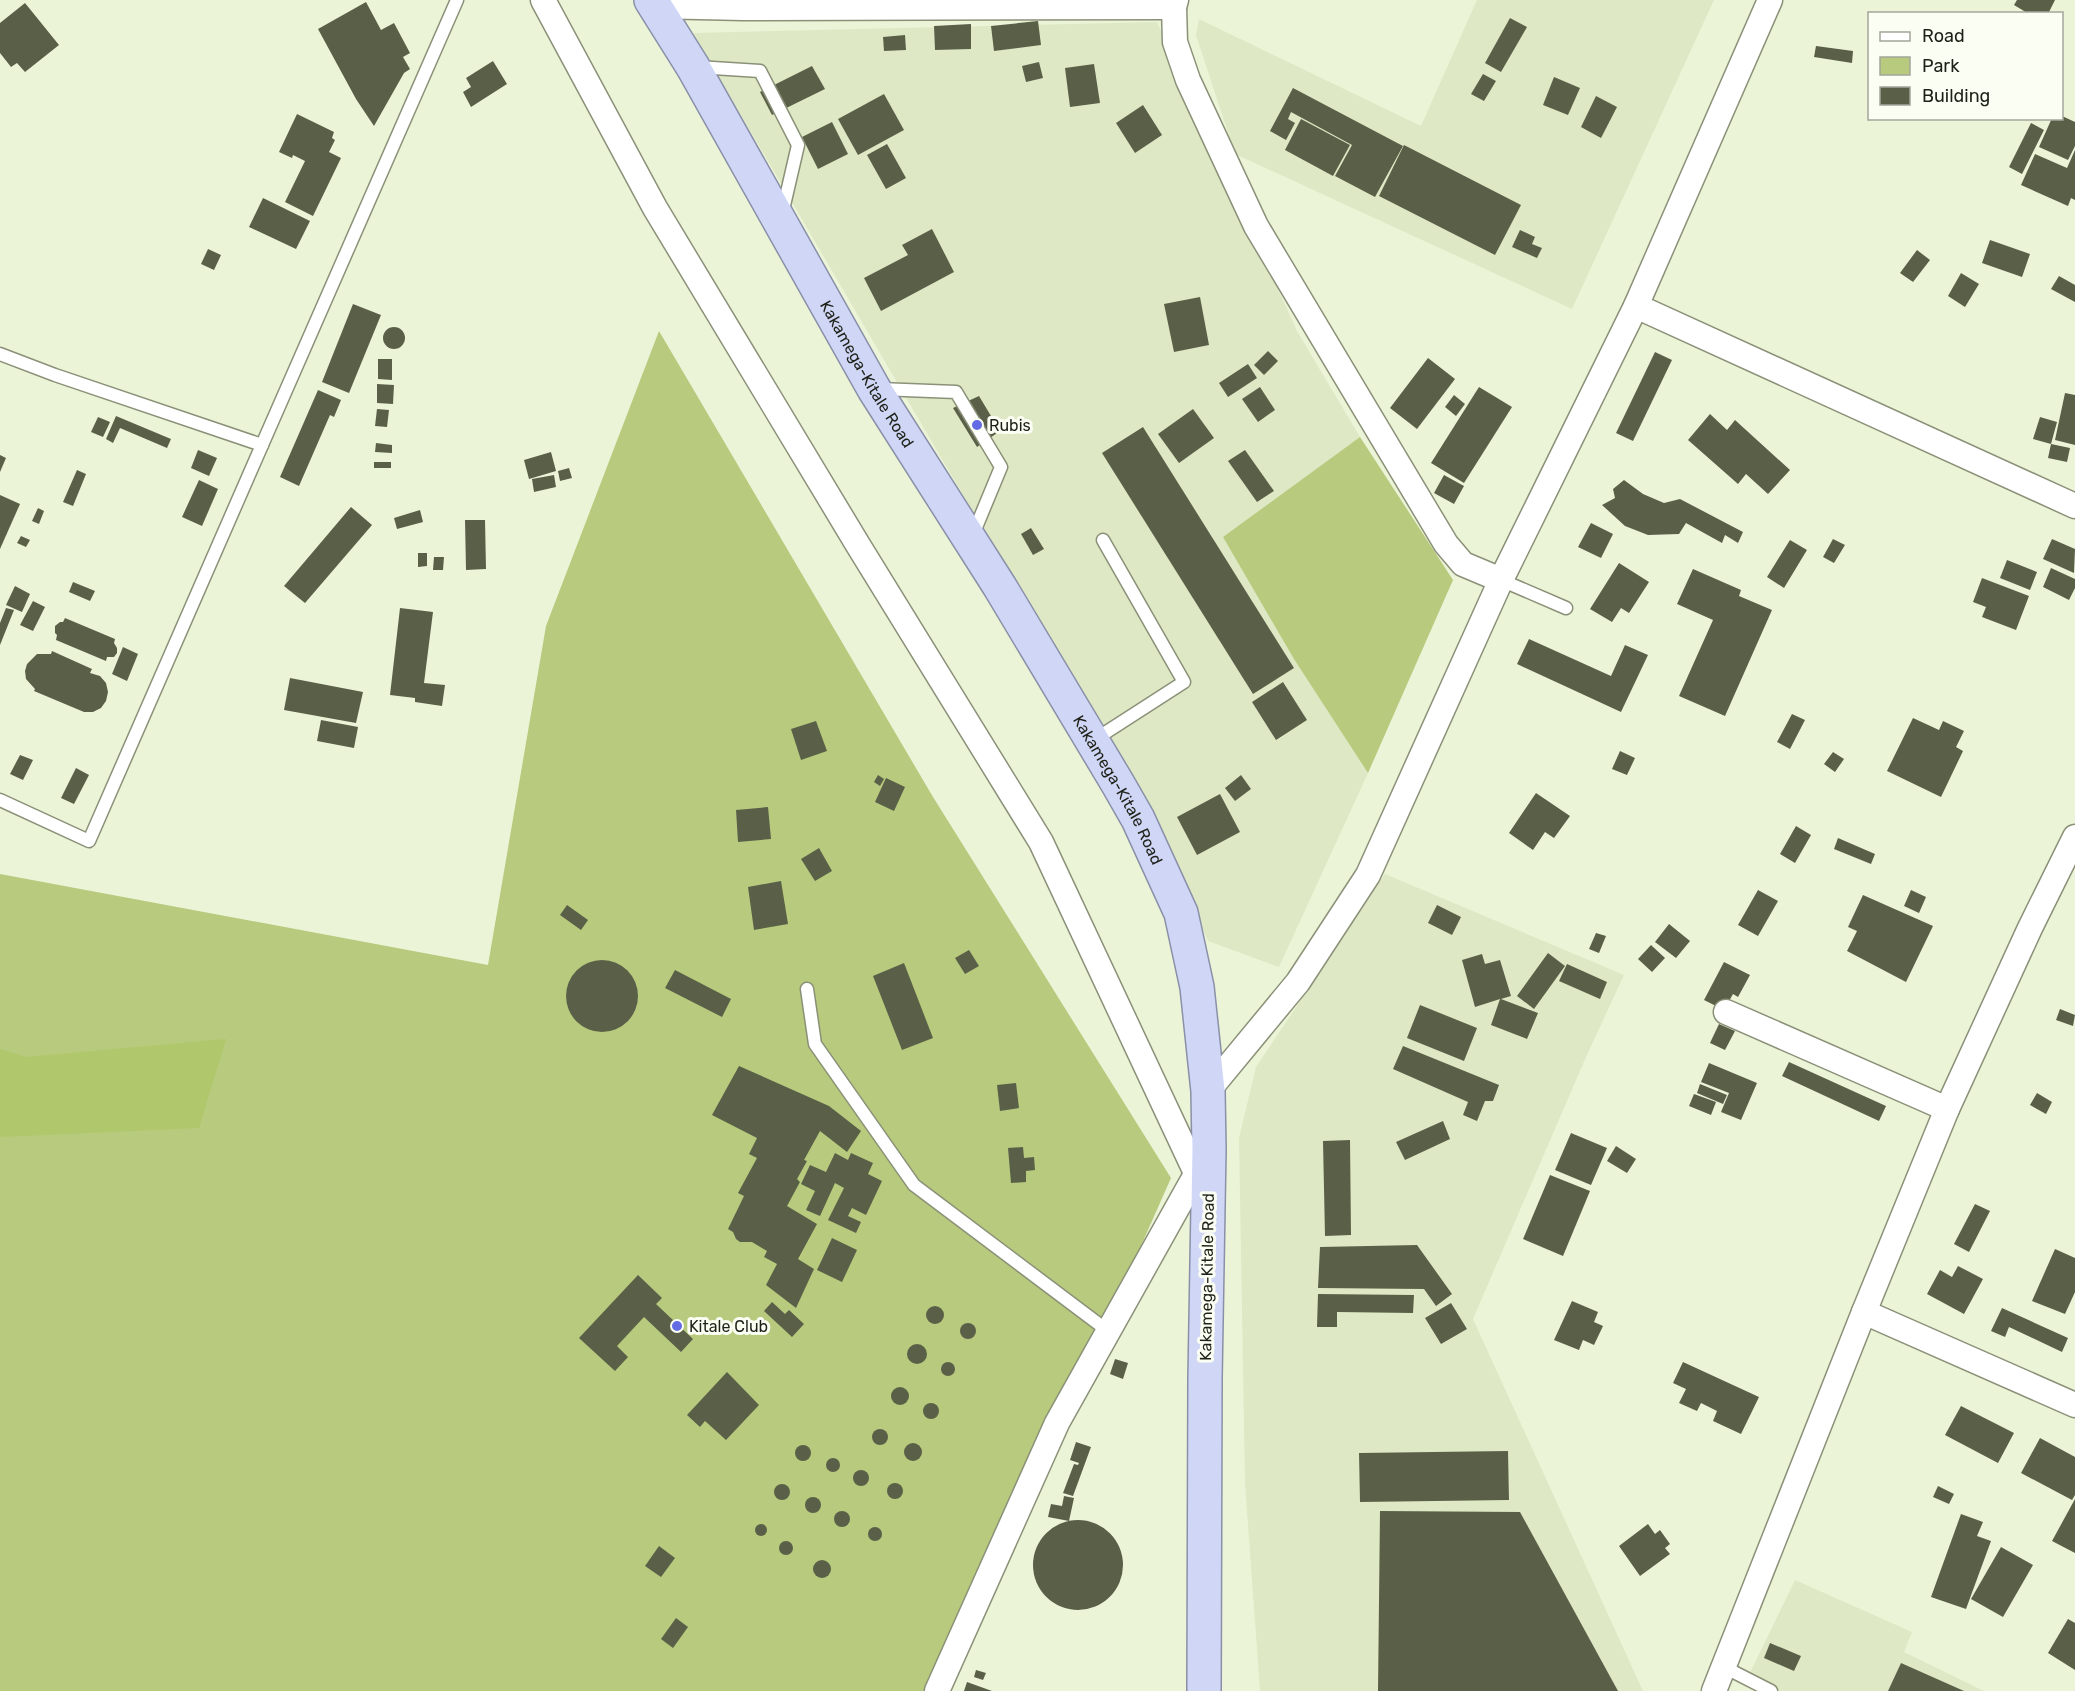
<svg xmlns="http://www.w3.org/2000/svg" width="2075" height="1691" viewBox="0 0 2075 1691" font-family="Rubik,sans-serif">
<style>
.built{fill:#dee8c5}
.green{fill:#b7ca7d}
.forest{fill:#b1c76b}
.building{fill:#5a6048}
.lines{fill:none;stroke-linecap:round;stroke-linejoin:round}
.service-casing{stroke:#8a9178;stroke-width:15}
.minor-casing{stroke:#8a9178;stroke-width:27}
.trunk-casing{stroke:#8a90a7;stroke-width:36}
.service{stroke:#fff;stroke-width:12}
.minor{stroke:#fff;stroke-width:24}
.trunk{stroke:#d0d6f6;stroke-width:33}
.poi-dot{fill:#626be3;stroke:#fbfef3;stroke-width:2}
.labels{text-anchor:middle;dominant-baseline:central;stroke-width:6;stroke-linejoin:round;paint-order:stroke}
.street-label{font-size:16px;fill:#1e2117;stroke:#fbfef3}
.poi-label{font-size:16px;fill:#1e2117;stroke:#fbfef3;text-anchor:start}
</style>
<rect width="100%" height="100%" fill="#ecf4d8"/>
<!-- built -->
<g class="built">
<path d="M1477,0h237l-142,309 -337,-155 -39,-119 3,-16 222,107z"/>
<path d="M1157,22l140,309 63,106 -137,100 145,236 -89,194 -71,-26 -47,-107 -468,-801z"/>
<path d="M1385,874l239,101 -38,82 -113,262 170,372h-383l-15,-208 -6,-345 17,-71z"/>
<path d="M1795,1580l117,52 -8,20 80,39h-228l-11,-8z"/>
</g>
<!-- green -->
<g class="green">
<path d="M659,331l274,466 238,381 -227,513h-944v-817l488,91 58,-339z"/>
<path d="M1360,437l93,143 -85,193 -74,-114 -71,-122z"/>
</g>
<!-- forest -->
<path class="forest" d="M226,1039l-27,89 -199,9v-88l26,8z"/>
<!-- building -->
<g class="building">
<path d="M2017,0h38l-7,14h-19l-15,-9z"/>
<path d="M366,2l15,28 13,-7 16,30 -7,4 7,12 -6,4 -30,53 -18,-27 -38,-70z"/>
<path d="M25,3l34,42 -34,27 -8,-9 -6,4 -11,-14v-30z"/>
<path d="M1510,18l17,9 -26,45 -16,-9z"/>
<path d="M1038,21l3,24 -47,6 -3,-25z"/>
<path d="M971,24v25l-36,1 -1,-24z"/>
<path d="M905,35l1,15 -22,1 -1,-14z"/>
<path d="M1816,46l37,5 -1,12 -38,-6z"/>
<path d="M493,61l14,23 -36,23 -8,-15 8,-5 -5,-9z"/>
<path d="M1039,62l4,16 -17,4 -4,-16z"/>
<path d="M1094,64l6,39 -30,4 -5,-39z"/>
<path d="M812,66l13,23 -53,26 -12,-23z"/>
<path d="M1483,74l13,7 -12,20 -13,-7z"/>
<path d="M1554,77l26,11 -12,27 -25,-10z"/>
<path d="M1293,88l110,58 -28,51 -40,-21 17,-31 -61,-33 -3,7 7,4 -9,17 -16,-9z"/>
<path d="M884,94l20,36 -46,25 -20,-36z"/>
<path d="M1596,96l21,11 -16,31 -20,-11z"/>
<path d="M1143,105l19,30 -27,18 -19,-30z"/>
<path d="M297,114l37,18 -2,6 3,2 -6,12 12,6 -28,58 -28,-14 20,-41 -12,-6 -1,3 -13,-6z"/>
<path d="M2062,116l13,6v24l-7,14 -29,-13 13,-29h10z"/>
<path d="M1301,119l49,26 -17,31 -48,-26z"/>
<path d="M832,122l16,32 -30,15 -16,-32z"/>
<path d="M2031,123l13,7 -22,44 -13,-7z"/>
<path d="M887,144l19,34 -20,11 -19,-34z"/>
<path d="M1404,145l117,60 -26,50 -116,-59z"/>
<path d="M2075,150v50l-4,-2 -3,8 -47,-21 14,-31 32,14z"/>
<path d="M263,198l47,23 -14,28 -47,-22z"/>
<path d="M932,229l22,43 -73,39 -17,-33 44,-23 -6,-10z"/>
<path d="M1520,230l15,7 -3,7 10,4 -5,10 -25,-11z"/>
<path d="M1990,240l40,14 -8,23 -40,-14z"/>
<path d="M208,249l13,6 -7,15 -13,-6z"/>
<path d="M1917,250l13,10 -17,22 -13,-9z"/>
<path d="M1961,273l18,11 -14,23 -17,-11z"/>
<path d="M2059,276l16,9v17l-24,-13z"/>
<path d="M1200,297l9,48 -35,7 -10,-48z"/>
<path d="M353,304l28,11 -32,78 -27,-11z"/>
<circle cx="394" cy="338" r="11"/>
<path d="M1268,351l10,10 -14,14 -10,-10z"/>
<path d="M1655,352l17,8 -39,81 -17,-8z"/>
<path d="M1428,358l27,21 -38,50 -27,-21z"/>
<path d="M378,359h14v21l-14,-1z"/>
<path d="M1248,364l9,14 -29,19 -9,-14z"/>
<path d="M377,384l17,1 -1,19 -16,-1z"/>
<path d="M1260,387l15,23 -17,12 -16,-23z"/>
<path d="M1479,387l33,20 -48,76 -33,-20z"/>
<path d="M318,390l23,10 -7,17 -4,-2 -31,71 -19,-9z"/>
<path d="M2065,393l10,2v50l-20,-5z"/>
<path d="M1454,395l11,9 -9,12 -11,-9z"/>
<path d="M979,396l21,35 -23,16 -24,-39z"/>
<path d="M377,409l12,1 -2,17 -12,-1z"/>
<path d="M1193,409l21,29 -35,25 -21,-29z"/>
<path d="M1710,414l17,16 8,-10 55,50 -22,24 -22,-20 -8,10 -50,-44z"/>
<path d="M116,416l55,23 -4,9 -47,-20 -7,15 -7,-4z"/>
<path d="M98,417l12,5 -7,15 -12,-5z"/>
<path d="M2040,417l17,5 -6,22 -18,-5z"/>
<path d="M1143,427l151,241 -41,26 -151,-241z"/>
<path d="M376,443l16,2v8l-17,-1z"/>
<path d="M2051,444l19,4 -3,14 -19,-4z"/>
<path d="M198,450l19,8 -8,18 -18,-8z"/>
<path d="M1245,450l29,41 -17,11 -29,-41z"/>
<path d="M551,452l5,19 -27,8 -5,-19z"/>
<path d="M0,455l6,3 -6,14z"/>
<rect x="374" y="462" width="17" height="6"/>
<path d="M569,468l3,10 -12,3 -2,-10z"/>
<path d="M77,470l9,4 -13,32 -10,-4z"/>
<path d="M554,475l2,12 -22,5 -2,-13z"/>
<path d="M1444,475l20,11 -10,18 -20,-11z"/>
<path d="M199,480l19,9 -16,37 -20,-9z"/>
<path d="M1624,480l19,14 21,9 16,-4 63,33 -5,11 -13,-8 -3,8 -36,-20 -7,11 -31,1 -23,-9 -23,-21 13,-7 -2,-9z"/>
<path d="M0,495l20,9 -20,45z"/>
<path d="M351,507l21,18 -67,78 -21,-17z"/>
<path d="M38,508l6,3 -5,13 -7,-3z"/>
<path d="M420,510l3,12 -26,7 -3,-11z"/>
<path d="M465,520h20l1,49 -20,1z"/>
<path d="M1591,523l22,11 -12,24 -23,-11z"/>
<path d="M1031,528l13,21 -11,6 -12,-21z"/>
<path d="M21,536l9,4 -4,7 -9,-4z"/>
<path d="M1833,539l12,6 -11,18 -11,-6z"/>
<path d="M2052,539l23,10 -1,24 -31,-14z"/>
<path d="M1790,540l17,10 -23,38 -17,-11z"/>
<path d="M418,553h9v13l-9,1z"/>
<path d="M434,557h10l-1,13h-10z"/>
<path d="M2007,560l30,12 -7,18 -30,-12z"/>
<path d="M1619,563l30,19 -20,31 -8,-5 -9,14 -22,-13z"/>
<path d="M2051,568l24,11v9l-6,12 -26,-13z"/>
<path d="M1693,569l48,21 -2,6 33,14 -47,106 -46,-20 34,-76 -36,-16z"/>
<path d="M1982,578l47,18 -13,34 -34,-13 4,-10 -13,-5z"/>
<path d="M73,582l22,9 -5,10 -21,-9z"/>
<path d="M15,586l15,8 -8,18 -16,-7z"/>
<path d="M33,601l12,6 -12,24 -13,-6z"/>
<path d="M6,608l8,2 -14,35v-22z"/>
<path d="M400,608l33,4 -9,71 21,2 -3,21 -27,-4v-4l-25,-3z"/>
<path d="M65,618l50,21 -1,4 3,5v5l-3,4h-7l-1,4 -50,-21 1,-5 -2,-2v-7l5,-4h3z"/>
<path d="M1529,639l82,37 14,-31 23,10 -27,57 -104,-48z"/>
<path d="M123,647l15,7 -11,27 -15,-7z"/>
<path d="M52,651l40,18 -2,4 10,3 6,7 2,9 -2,9 -5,7 -8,4h-9l-50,-21 1,-2 -9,-10 -1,-8 2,-7 10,-10h14z"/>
<path d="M290,678l73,14 -7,31 -72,-13z"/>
<path d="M1283,682l24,38 -31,20 -24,-38z"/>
<path d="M1792,714l13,6 -15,29 -13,-7z"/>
<path d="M1913,718l26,12 4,-9 21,10 -8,16 7,4 -22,46 -54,-26z"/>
<path d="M321,720l37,7 -4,21 -37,-7z"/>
<path d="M816,721l11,30 -26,9 -10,-31z"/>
<path d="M1620,751l15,7 -8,17 -15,-6z"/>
<path d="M1833,752l11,7 -9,13 -11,-8z"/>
<path d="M20,755l13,5 -10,20 -13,-6z"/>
<path d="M76,768l13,7 -15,29 -13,-6z"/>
<path d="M878,775l6,4 -4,7 -6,-4z"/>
<path d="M1241,775l10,14 -16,12 -10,-13z"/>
<path d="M886,778l19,9 -11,24 -19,-9z"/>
<path d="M1536,793l34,23 -16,22 -9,-6 -12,18 -24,-17z"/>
<path d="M1220,794l20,38 -43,23 -20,-38z"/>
<path d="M768,807l3,32 -33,3 -2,-32z"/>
<path d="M1796,826l15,9 -16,28 -15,-9z"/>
<path d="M1838,838l37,16 -4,10 -37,-15z"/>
<path d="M819,848l13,23 -17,10 -14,-22z"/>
<path d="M781,881l7,43 -34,6 -6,-43z"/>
<path d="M1758,890l20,11 -20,35 -20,-11z"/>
<path d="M1911,890l15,7 -7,16 -15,-7z"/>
<path d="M1863,895l70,31 -27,56 -59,-31 10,-20 -9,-4z"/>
<path d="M567,905l21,15 -7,10 -21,-15z"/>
<path d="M1437,905l24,12 -9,18 -24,-12z"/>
<path d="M1669,924l21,17 -14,17 -21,-16z"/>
<path d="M1596,933l10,3 -7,17 -10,-4z"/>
<path d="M1651,945l14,13 -13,14 -14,-13z"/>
<path d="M969,950l10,16 -14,8 -10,-16z"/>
<path d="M1548,953l17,13 -31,43 -17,-13z"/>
<path d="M1482,954l3,10 15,-4 11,36 -10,3 37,14 -11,26 -36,-14 9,-26 -25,8 -13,-47z"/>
<circle cx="602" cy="996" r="36"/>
<path d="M1724,962l26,13 -12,22 -5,-3 -9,16 -20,-10z"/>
<path d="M904,963l29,75 -31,12 -29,-74z"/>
<path d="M1567,964l40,18 -7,17 -41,-18z"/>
<path d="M675,970l56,29 -9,18 -57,-29z"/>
<path d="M1420,1005l57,23 -13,33 -57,-23z"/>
<path d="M2060,1009l15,6 -2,11 -17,-6z"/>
<path d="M1719,1024l16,7 -10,19 -15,-7z"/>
<path d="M1403,1046l96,39 -6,16h-8l-8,20 -14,-6 5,-13 -75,-33z"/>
<path d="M1789,1062l97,44 -7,15 -97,-45z"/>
<path d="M1709,1063l48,20 -16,37 -20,-8 8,-19 -28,-11z"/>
<path d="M739,1066l90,40 32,25 -14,21 -27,-21 -16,29 3,1 -10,18 3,3 -13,24 30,18 -19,35 16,10 -18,39 -30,-23 11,-21 -13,-7 3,-6 -15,-9h-12l-4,-3 -3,-7 -5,-3 16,-33 -6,-3 19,-35 -8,-4 8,-16 -45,-23z"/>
<path d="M1016,1083l3,25 -19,3 -3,-26z"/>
<path d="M1700,1084l27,11 -4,9 -26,-11z"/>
<path d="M2037,1093l15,9 -6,12 -16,-9z"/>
<path d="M1694,1094l22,8 -5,13 -22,-9z"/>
<path d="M1443,1121l7,18 -45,21 -9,-18z"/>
<path d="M1571,1133l36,15 -16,37 -36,-15z"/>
<path d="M1350,1140l1,95 -26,1 -2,-95z"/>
<path d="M1616,1146l20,13 -9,14 -20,-12z"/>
<path d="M1023,1147l1,11 10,-1 1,13 -9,1v11l-15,1 -3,-35z"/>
<path d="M835,1153l13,7 3,-7 22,10 -5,11 14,7 -16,34 -14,-7 -4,8 13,6 -5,11 -28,-13 16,-32 -9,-5 -15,33 -14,-6 9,-19 -14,-7 9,-19 16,7z"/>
<path d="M1550,1175l40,16 -27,65 -40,-17z"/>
<path d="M1975,1204l15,7 -21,41 -15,-8z"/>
<path d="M832,1238l25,12 -15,32 -25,-12z"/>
<path d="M1417,1245l35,49 -16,12 -12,-17 -106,-1 2,-41z"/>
<path d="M2055,1249l20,9v34l-10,22 -33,-13z"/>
<path d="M1958,1266l25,13 -19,35 -37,-20 13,-24 12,7z"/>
<path d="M638,1275l24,23 -6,6 37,35 -12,13 -37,-35 -27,29 11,11 -13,14 -36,-33z"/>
<path d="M1318,1294l96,1 -1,18 -76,-1v15h-20z"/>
<path d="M1572,1301l26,11 -4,10 9,4 -9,19 -11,-5 -4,10 -25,-10z"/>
<path d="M772,1302l13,12 4,-4 15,14 -12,13 -28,-26z"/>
<path d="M1451,1303l16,26 -26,15 -16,-26z"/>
<circle cx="935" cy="1315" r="9"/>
<path d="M2002,1308l66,30 -6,14 -53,-25 -4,10 -14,-6z"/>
<circle cx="968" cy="1331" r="8"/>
<circle cx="917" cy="1354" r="10"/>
<path d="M1115,1359l13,4 -5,16 -13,-5z"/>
<circle cx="948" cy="1369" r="7"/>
<path d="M1683,1362l76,35 -18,37 -28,-13 4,-10 -16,-8 -4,8 -18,-8 7,-14 -13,-6z"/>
<path d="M727,1372l32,33 -33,35 -21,-19 -5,6 -13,-12z"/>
<circle cx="900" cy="1396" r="9"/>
<circle cx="931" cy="1411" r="8"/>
<path d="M1961,1406l53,27 -16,30 -53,-28z"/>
<circle cx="880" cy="1437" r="8"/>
<path d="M2040,1438l35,19v38l-3,5 -51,-27z"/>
<path d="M1076,1442l15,5 -18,49 -10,-3 11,-29 4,1 1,-2 -9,-3z"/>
<circle cx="913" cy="1452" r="9"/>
<circle cx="803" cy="1453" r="8"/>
<path d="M1508,1451l1,49 -149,2 -1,-49z"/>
<circle cx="833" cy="1465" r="7"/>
<circle cx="861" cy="1478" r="8"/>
<circle cx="895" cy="1491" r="8"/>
<circle cx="782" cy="1492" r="8"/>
<path d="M1938,1486l16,8 -5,10 -16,-7z"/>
<path d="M1064,1496l10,2 -5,23 -21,-4 3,-13 11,2z"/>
<circle cx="813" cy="1505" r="8"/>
<path d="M2075,1499v54l-23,-12z"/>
<path d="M1380,1511l140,1 98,179h-240z"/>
<circle cx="842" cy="1519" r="8"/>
<path d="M1961,1514l22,8 -6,14 14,5 -25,68 -35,-12z"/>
<circle cx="1078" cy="1565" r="45"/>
<circle cx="761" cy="1530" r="6"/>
<path d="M1648,1524l7,10 5,-4 10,14 -5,4 5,6 -30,22 -21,-30z"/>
<circle cx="875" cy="1534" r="7"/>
<circle cx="786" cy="1548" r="7"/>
<path d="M659,1546l16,12 -14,19 -16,-11z"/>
<path d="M2001,1547l32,18 -30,52 -32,-18z"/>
<circle cx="822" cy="1569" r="9"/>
<path d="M676,1618l12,9 -15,21 -12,-9z"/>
<path d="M2068,1619l7,4v47l-27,-17z"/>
<path d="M1770,1643l31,13 -7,15 -30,-13z"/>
<path d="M1901,1663l63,28h-76z"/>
<path d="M976,1670l10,3 -3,7 -9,-3z"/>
<path d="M967,1682l25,9h-28z"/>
</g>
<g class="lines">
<defs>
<g id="service">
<path d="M697,67l63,4 38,74 -16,69"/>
<path d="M0,354l55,21 207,70 -173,396 -89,-41"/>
<path d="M879,389l77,3 45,75 -29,70"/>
<path d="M262,445l195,-445"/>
<path d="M1501,580l65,28"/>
<path d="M1094,740l90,-58 -81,-142"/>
<path d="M807,989l8,55 99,141 194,146"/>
<path d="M1724,1667l47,24"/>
</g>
<g id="minor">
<path d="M543,0l112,208 203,337 183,297 156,333"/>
<path d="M1176,0l-2,7 1,35 13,38 68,146 190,318 17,20 38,16"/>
<path d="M654,6l89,2 431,-1"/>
<path d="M1636,306l439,200"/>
<path d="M1726,1012l221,97"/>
<path d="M1208,1091l90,-109 70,-107 133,-295 135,-274 134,-306"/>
<path d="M1864,1312l211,93"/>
<path d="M937,1691l120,-268 147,-263"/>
<path d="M1714,1691l150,-379 83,-203 83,-181 45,-91"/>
</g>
<g id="trunk">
<path id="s1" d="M651,0l42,67 181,322 126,198 118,197 20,35 43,94 16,74 11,104 1,58 -4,230 -1,312"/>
</g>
</defs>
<!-- service casing -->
<use href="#service" class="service-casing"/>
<!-- minor casing -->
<use href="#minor" class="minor-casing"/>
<!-- trunk casing -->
<use href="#trunk" class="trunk-casing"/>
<!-- service -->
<use href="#service" class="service"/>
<!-- minor -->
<use href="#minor" class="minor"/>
<!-- trunk -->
<use href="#trunk" class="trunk"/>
</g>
<!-- markers -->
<g class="poi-dot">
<circle cx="977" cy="425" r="6"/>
<circle cx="677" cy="1326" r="6"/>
</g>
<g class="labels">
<!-- street labels -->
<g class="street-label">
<text stroke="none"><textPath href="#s1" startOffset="432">Kakamega-Kitale Road</textPath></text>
<text stroke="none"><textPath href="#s1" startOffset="918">Kakamega-Kitale Road</textPath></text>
<text transform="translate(1207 1277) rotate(-89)">Kakamega-Kitale Road</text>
</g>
<!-- poi labels -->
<g class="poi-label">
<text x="989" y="425">Rubis</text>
<text x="689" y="1326">Kitale Club</text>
</g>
</g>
<!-- legend -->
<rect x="1868" y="12" width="195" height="108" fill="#fbfef3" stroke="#a3a69b" stroke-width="1.5"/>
<rect x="1880" y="32" width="30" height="9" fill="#ffffff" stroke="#a3a69b" stroke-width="1.5"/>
<text x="1922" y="42" font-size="18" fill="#1e2117">Road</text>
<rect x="1880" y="57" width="30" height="18" fill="#b7ca7d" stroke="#a3a69b" stroke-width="1.5"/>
<text x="1922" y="72" font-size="18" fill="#1e2117">Park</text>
<rect x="1880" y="87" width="30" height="18" fill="#5a6048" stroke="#a3a69b" stroke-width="1.5"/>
<text x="1922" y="102" font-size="18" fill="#1e2117">Building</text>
</svg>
